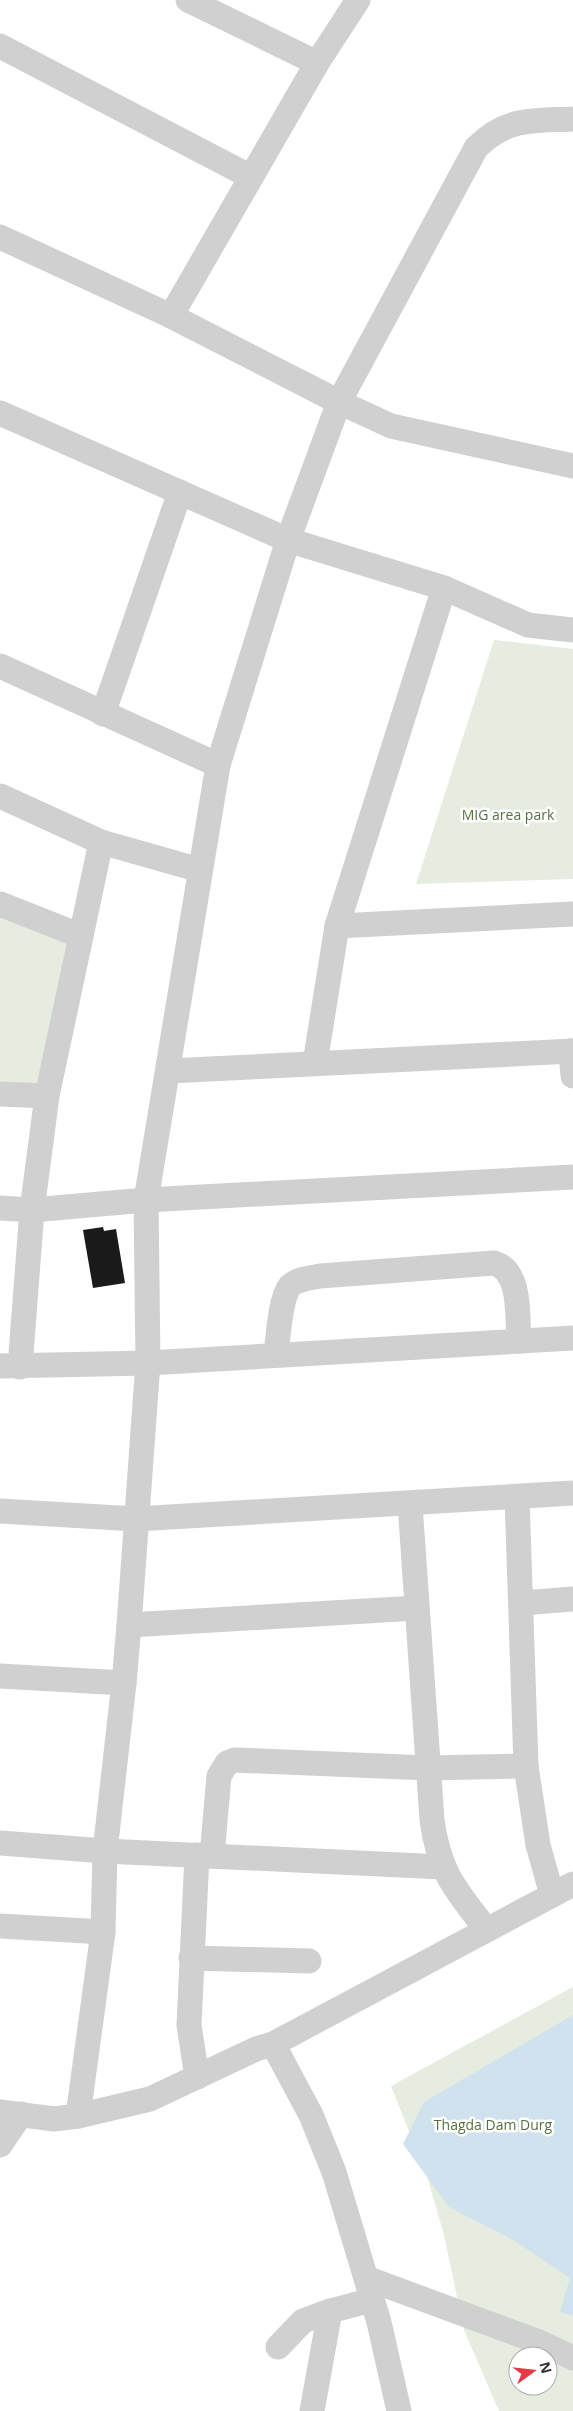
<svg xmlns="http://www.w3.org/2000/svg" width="573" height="2411" viewBox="0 0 573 2411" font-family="'Open Sans',sans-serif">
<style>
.green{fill:#e6ecdf;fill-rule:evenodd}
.water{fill:#cfe2ee}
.building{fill:#1a1a1a}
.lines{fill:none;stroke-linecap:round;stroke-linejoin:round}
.minor{stroke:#d0d0d0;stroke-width:25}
.labels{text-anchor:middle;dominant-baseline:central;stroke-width:5;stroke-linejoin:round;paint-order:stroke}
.park-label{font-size:14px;fill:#56703f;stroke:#fff}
</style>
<rect width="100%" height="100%" fill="#fff"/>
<!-- green -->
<g class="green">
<path d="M494,640l79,9v230l-157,5z"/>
<path d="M0,904l81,32 -34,160 -47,-2z"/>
<path d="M573,1987v424h-74l-35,-81 -20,-95 -17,-59 -36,-90zM518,2356h30v30h-30z"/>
</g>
<!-- water -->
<path class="water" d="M573,2015v301l-13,-4 10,-34 -55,-37 -66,-34 -46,-63 21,-42z"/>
<!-- building -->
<path class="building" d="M103,1227l1,4 12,-2 9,54 -32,5 -10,-58z"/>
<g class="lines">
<!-- minor -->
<g class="minor">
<path d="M188,0l129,63"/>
<path d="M0,46l251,131"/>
<path d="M0,237l171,79 168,86 52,24 182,40"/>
<path d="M171,316l146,-253 41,-63"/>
<path d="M0,413l288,127 156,48 84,37 45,5"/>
<path d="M0,666l218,99"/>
<path d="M103,714l77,-222"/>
<path d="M0,796l101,46 -54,254 -15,114 -12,157"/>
<path d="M101,842l99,28"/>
<path d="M0,904l81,32"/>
<path d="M337,926l236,-12"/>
<path d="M571,1051l2,25"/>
<path d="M315,1063l22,-137 107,-338"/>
<path d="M168,1071l405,-20"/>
<path d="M0,1094l47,2"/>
<path d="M0,1208l32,2 114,-10 427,-23"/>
<path d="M276,1355c2,-16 4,-57 14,-69 7,-7 20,-8 30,-10l174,-13c28,8 23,55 25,78"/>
<path d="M0,1366l148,-3 425,-25"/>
<path d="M517,1497l9,269 12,79 14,50"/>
<path d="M410,1504l22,316c7,52 23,69 54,109"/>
<path d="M0,1511l136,8 437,-26"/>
<path d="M522,1603l51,-4"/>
<path d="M129,1625l288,-17"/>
<path d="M0,1676l124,7"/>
<path d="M0,1843l105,8 338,16"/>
<path d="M212,1856l7,-80 8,-13 8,-3 194,8 97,-2"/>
<path d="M0,1926l103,6"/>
<path d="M191,1958l118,3"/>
<path d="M273,2044l38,71 23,57 45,150 20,89"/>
<path d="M197,2077l-8,-52 8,-170"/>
<path d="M0,2112l54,7 24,-3 72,-17 106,-50 17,-5 300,-160"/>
<path d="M78,2116l25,-184 2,-81 19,-168 5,-58 19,-262 -2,-163 72,-435 70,-225 51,-138 137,-254c30,-31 57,-27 97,-29"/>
<path d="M0,2145l21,-31"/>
<path d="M366,2278l173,64 34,16"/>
<path d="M278,2347l25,-26 27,-10 42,-11"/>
<path d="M312,2411l18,-100"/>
</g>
</g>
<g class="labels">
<!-- park labels -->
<g class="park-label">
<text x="508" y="814">MIG area park</text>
<text x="493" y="2124">Thagda Dam Durg</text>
</g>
</g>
<!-- north arrow -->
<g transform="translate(533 2371) rotate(75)"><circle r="24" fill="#ffffff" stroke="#adadad"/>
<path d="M0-4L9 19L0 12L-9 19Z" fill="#e63946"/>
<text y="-8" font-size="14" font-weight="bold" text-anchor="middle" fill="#333333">N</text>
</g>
</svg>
